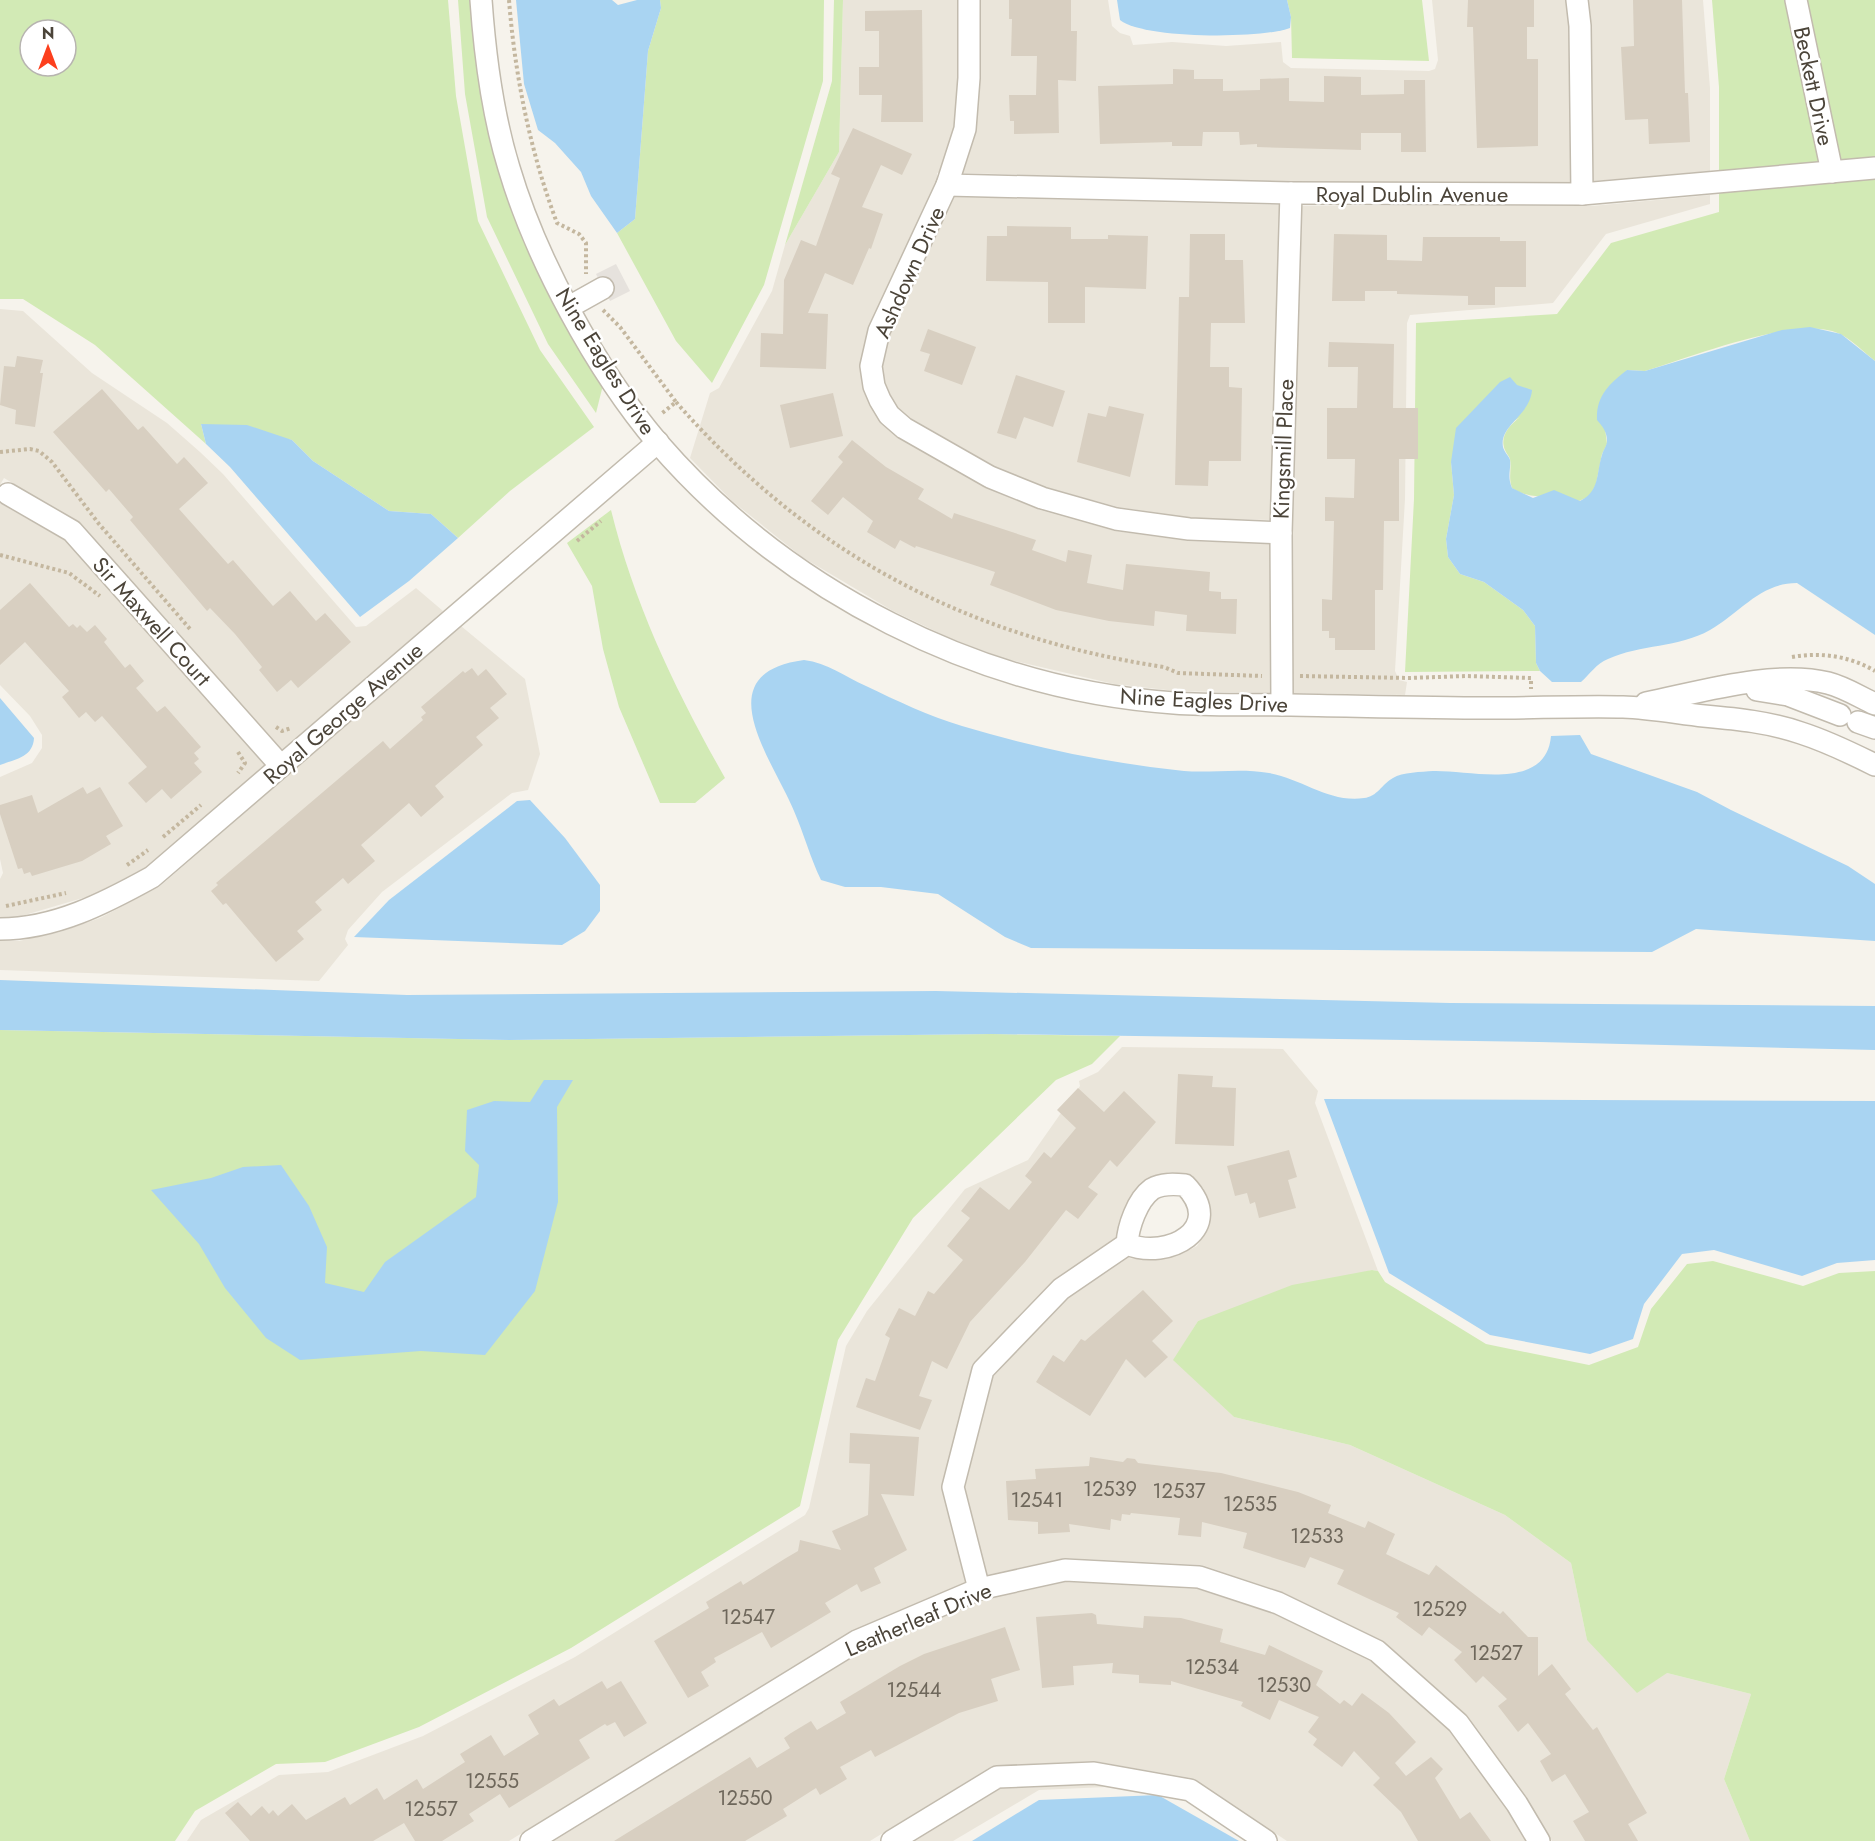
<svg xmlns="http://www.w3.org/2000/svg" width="1875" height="1841" viewBox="0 0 1875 1841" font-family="Jost,sans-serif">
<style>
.residential{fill:#eae5da}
.industrial{fill:#e6e2dd}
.green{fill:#d2eab5;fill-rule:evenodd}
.water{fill:#a9d4f2}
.building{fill:#d8cfc1}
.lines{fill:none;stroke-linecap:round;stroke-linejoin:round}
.minor-casing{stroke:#c2bbae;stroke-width:24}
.path{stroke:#c4b79f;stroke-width:4;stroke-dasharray:3 3;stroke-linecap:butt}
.minor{stroke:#fff;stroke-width:21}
.labels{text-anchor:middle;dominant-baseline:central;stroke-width:5;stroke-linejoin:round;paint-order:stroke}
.number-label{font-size:20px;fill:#6e675b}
.street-label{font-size:22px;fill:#4b4439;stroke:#fff}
</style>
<rect width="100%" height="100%" fill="#f6f3ec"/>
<!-- residential -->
<g class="residential">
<path d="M843,0h115v78l-4,49 -14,45 -3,1v9l-67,144 -10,41 4,25 7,15 12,17 16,14 88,50 53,22 75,21 74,10 81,3 1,149 -95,-2 -62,-7 -108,-25 -54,-20 -59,-28 -91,-54 -70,-56 -42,-43 20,-65 9,-5 53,-97 13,-46 54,-93z"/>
<path d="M979,0h129l4,26 8,7 10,3 3,9 39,-3 54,4 55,-4 2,20 8,6 138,3 6,-2 3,-9 -6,-60h134l4,27 1,155h-280l-329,-9 14,-42 4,-52z"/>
<path d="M1588,0h115l7,88v83l-117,10 -2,-156z"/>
<path d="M1710,195v9l-104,30 -53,69 -143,12 -3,8 -2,176 -10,172 4,9 8,2 -2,13 -113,-2v-160l10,-327h290z"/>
<path d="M954,197l326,8 -10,315 -80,-2 -72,-11 -73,-20 -51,-21 -85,-49 -12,-10 -13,-24 -2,-17 7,-30z"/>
<path d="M0,309l23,2 69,62 75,50 33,29 23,22 133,153 10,-1 50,-38 27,23 -161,140 -202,-228 -76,-45 -4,7z"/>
<path d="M0,503l66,38 199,224 -119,102 -53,28 -75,22h-18v-38l3,-6 -3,-14v-82l32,-14 10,-15v-13l-12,-19 -30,-31z"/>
<path d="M461,626l64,53 15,75 -12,36 -16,3 -130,99 -34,38 -3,9 3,6 -29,36 -319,-11v-29h19l41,-9 40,-14 59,-31z"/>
<path d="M1122,1047l161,2 35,42 -3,12 63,168 -6,-1 -174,51 -24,39 60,57 116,28 155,70 66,48 16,77 80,33 84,21 -27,85 26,62h-198l-27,-44 -61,-84 -83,-73 -99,-48 -80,-27 -136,-7 -80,17 -21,-88 28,-110 75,-79 60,-40 20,2 30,-4 19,-10 9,-14 3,-13 -5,-30 -12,-14 -23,-3 -25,9 -20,29 -7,27 -63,43 -81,87 -30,116 23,99 -114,49 -343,210h-322l14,-21 78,-45 49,-3 95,-36 152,-79 230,-142 4,-7 37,-162 21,-35 98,-122 63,-29 52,-74 -1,-5 19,-9z"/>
<path d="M1066,1582l131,7 77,25 98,48 78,69 58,80 18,30h-239l-96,-63 -97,-17 -102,5 -122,75h-316l307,-189 121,-52z"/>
<path d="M1093,1785l13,2 -67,3 -86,51h-38l85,-52z"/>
</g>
<!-- industrial -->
<path class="industrial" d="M616,264l14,27 -20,10 -14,-27z"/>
<!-- green -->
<g class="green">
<path d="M0,0h448l8,96 22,125 62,129 54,77 -84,64 -52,47 -27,-24 -42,-3 -76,-50 -21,-21 -91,-16 5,20 -111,-99 -72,-46h-23zM30,30h36v36h-36z"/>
<path d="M458,0h12c7,94 25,185 67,269 20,40 44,78 66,116l-7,28 -48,-69 -61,-127 -22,-123z"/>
<path d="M660,0h164l-1,81 -59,204 -52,98 -36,-42 -59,-108 18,-14 13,-168 13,-43z"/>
<path d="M834,0h9l-4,152 -54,93 47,-164z"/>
<path d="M1287,0h135l7,61 -137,-3 -1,-41z"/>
<path d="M1712,0h163v361c-11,-9 -21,-19 -33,-26 -40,-23 -153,23 -197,36l-18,-1 -22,58 2,16 -5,10 -6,30 -6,12 -11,5c-22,-9 -45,2 -67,-13 -4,-12 0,-18 -2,-29 -1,-3 -4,-6 -5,-9 -6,-14 5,-25 15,-33l-69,45 3,33 -8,44 2,18 12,17 24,8 39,28 12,16 1,37 4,8 -135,1 9,-173 2,-176 141,-9 54,-71 108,-31v-125z"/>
<path d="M611,510c24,97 65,181 114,268l-30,25h-35l-41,-96 -16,-58 -11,-63 -25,-43z"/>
<path d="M0,1030l509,10 483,-6 128,2 -28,28 -36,16 -143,138 -75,122 -38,166 -229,142 -152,79 -94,35 -49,2 -81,47 -20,30h-175z"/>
<path d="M1713,1261l90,25 36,-13 36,-2v570h-125l-26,-62 27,-85 -84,-21 -30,20 -50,-53 -16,-77 -66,-48 -155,-70 -116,-28 -61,-57 25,-39 94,-36 80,-15 6,1 7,11 101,62 103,21 49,-18 13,-38 36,-45z"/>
</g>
<!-- water -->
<g class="water">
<path d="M516,0h96l6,5 19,-5h23l1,8 -13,43 -13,168 -18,14 -26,-37 -10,-24 -26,-29 -17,-13 -14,-46z"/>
<path d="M1117,0h170l4,17 -1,11c-29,11 -147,11 -170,-8z"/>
<path d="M1810,327l31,7 34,27v274l-78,-52c-37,0 -57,30 -87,47 -32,18 -69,14 -102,29 -12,5 -18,15 -27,23h-29l-12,-11 -4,-8 -1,-37 -12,-16 -39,-28 -24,-8 -12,-17 -2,-18 8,-44 -3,-33 5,-34 44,-46 10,-5 7,8 15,5c-2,26 -33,35 -29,57 1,5 6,9 7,13 1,11 -3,16 2,28l21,10 21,-8 26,11c20,-10 16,-27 22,-46 1,-5 5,-9 5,-14 0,-9 -4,-14 -10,-21 -1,-24 12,-36 30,-50l18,1 137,-41z"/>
<path d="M201,424l46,1 45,15 21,21 76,50 42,3 27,24 -49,43 -49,36 -130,-150 -24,-23z"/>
<path d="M804,660c24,3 40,16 62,26 31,15 63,30 96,40 73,22 146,37 222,45 28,2 57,-3 85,2 34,6 60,30 95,25 13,-1 18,-14 29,-20 9,-6 29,-6 40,-7 38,-1 113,21 118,-35l29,-1 11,19 106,38 34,18 117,56 27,18v57l-179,-12 -44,23 -621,-4 -26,-11 -67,-43 -57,-7h-36l-24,-7c-11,-23 -17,-46 -27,-69 -21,-51 -90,-138 10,-151z"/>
<path d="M0,698l34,40c-1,19 -18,21 -34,27z"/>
<path d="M530,800l35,38 35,47v26l-15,20 -23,14 -208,-8 35,-37 128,-99z"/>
<path d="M0,980l407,15 529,-4 514,12 425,3v44l-336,-8 -547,-8 -483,6 -509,-10z"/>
<path d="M544,1080h29l-16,27 1,95 -23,89 -50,64 -64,-4 -121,9 -34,-22 -41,-50 -26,-44 -48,-54 60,-12 32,-11 38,-2 28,41 18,41 -2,36 39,9 21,-30 91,-65 3,-32 -14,-14 2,-41 27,-9 36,1z"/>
<path d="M1324,1099l551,2v159l-38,3 -35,13 -88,-26 -32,4 -38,50 -11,35 -43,15 -100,-19 -101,-62z"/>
<path d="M1158,1795l81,46h-267l67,-41z"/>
</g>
<!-- building -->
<g class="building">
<path d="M1009,0h62v31h6l-1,50 -18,-1 1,53 -45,1v-13h-4l-1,-26h27l1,-39h-26l1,-37h-3z"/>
<path d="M1468,0h66v27h-7v32h11v87l-61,2 -4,-121h-6z"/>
<path d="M1633,0h49l3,93h3l2,49 -41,2 -1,-25 -23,1 -4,-73 13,-1z"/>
<path d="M922,10l1,112h-42l1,-27h-23v-28h20v-36h-14v-20z"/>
<path d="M1173,69l21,1v9h29v12l37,-1v-11l29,-1v23l35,1v-26l37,1v18l43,-1v-14h21l1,72h-25v-19h-40v17l-104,-3v-3l-17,1 -1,-13h-36l-1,14h-30v-4l-72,2 -2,-58 75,-2z"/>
<path d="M853,128l59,26 -10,21 -21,-10 -19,42 21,7 -12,35 -2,-1 -16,37 -28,-12 -17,40 20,1 -2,55 -66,-2 1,-34 22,1 1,-54 17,-40 15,6 24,-68 -9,-4z"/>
<path d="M1007,226l64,1v12h37v-4l40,1 -2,53 -61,-2v36h-37v-41l-62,-1 1,-45h20z"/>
<path d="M1190,234h35v26h18l2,63h-34l-1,44h19v20l13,1 -1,73h-32l-1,25 -33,-1 4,-188h10z"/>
<path d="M1334,234l53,1v25l35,1 1,-24h77v4h26v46h-31v18h-27v-9l-71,-2v-3h-32v10h-33z"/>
<path d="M928,329l48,18 -14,38 -38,-14 6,-17 -10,-3z"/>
<path d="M1329,342l65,2 -1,64h25v51h-19v62h-15l-1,69h-8v60h-40v-12h-6v-7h-7v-32l10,1 2,-79h-9v-24l29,1 1,-39h-28v-51h30l1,-41h-30z"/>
<path d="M17,356l26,4 -3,13h3l-8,54 -20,-3 1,-14 -16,-5 4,-39 11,1z"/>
<path d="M1016,375l49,16 -12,36 -29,-10 -8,22 -19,-6z"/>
<path d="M102,389l36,41 5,-4 34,38 7,-7 24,26 -29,26 49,55 5,-4 40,46 17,-15 26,30 9,-8 26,29 -53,46 -7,-8 -14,12 -18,-22 3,-3 -27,-33 -25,-26 -3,3 -77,-91 3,-3 -24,-28 -3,3 -53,-60z"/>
<path d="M833,393l10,43 -53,12 -10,-43z"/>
<path d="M1109,406l35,8 -14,63 -53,-15 11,-49 18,4z"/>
<path d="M852,440l34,27 38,22 -6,10 34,20 2,-6 82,27 -4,10 34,12 2,-12 24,5 -5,28 36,7 3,-26 84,8 -1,19 12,1v7h16l-1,35 -50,-3 1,-16 -32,-4 -1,15 -45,-5 -53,-11 -66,-25 5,-13 -79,-26 -1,2 -15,-8 -5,9 -28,-17 6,-11 -30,-24 -15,18 -17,-14 32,-39 -5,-5z"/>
<path d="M30,583l39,44 4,-3 4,4 3,-3 7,7 8,-7 12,14 -3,3 21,26 5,-4 14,17 -8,7 21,24 8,-6 36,41 -7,6 5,6 -5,4 8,9 -31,27 -9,-10 -16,14 -18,-20 19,-16 -45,-51 -7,6 -9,-10 -7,6 -17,-21 7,-6 -44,-49 -25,23v-55z"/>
<path d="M472,668l6,8 8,-7 21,25 -17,14 9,10 -23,19 7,8 -48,41 9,11 -23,20 -12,-14 -48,42 14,16 -27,23 -5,-6 -28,24 7,8 -25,21 7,8 -28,23 -50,-59 -3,2 -12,-14 7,-6 -2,-2 167,-142 7,8 33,-29 -2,-3 5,-4 -5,-6 42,-36 2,2z"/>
<path d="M83,787l4,7 13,-7 23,39 -17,10 5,8 -29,17 -50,15 -2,-4 -6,2 -2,-6 -4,1 -18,-55v-9l32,-10 6,18z"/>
<path d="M1178,1074l35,2 -1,11 24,1 -2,58 -59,-2z"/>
<path d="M1078,1088l26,24 20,-21 32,31 -39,45 -7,-7 -22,27 10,7 -20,25 -12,-9 -41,52 -55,60 -23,47 -15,-8 -13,35 13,4 -12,30 -64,-23 10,-29 9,3 15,-43 -5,-3 14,-27 16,8 13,-25 6,3 29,-34 -16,-14 23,-28 -9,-7 19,-24 29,23 23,-28 -7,-6 19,-24 7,6 25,-30 -19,-18z"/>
<path d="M1289,1150l8,27 -9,3 8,28 -37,10 -4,-16 -5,2 -3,-11 -12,3 -8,-30z"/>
<path d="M1143,1290l30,31 -21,20 16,16 -23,21 -19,-19 -36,57 -54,-34 17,-27 11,7 17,-23 4,2z"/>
<path d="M850,1433l69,4 -5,59 -33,-2 26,56 -33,18 7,15 -20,9 -4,-8 -32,19 6,9 -60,36 -9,-16 -48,26 2,4 -15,10 8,14 -21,12 -34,-57 55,-33 -3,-6 35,-21 2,4 43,-27 12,-7 2,-11 41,10 -9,-19 36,-16 2,-51 -21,-1z"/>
<path d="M1090,1457l33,5 4,-4 8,1 3,4 83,10 77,19 33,13 -3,8 37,15 3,-7 27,13 -9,20 43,21 7,-10 64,49 3,-3 25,26h10v39l14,-12 19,25 -6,5 28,36 4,-3 50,86 -19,11 10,17h-53l-12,-20 16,-9 -24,-38 -13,8 -12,-21 11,-7 -23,-31 -10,9 -20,-26 9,-7 -24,-23 -7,7 -22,-23 8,-8 -33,-25 -7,9 -26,-19 3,-4 -62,-29 7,-14 -34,-13 -5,11 -62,-20 4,-15 -45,-11 -1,15 -23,-2 2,-17 -49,-5 -1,2 -8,-1 -1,7 -10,-2 -1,11 -41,-6 1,8 -32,2v-12l-30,-2 -2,-39 30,-2 -1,-10 54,-3z"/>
<path d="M1092,1613l4,2 1,9 46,4 1,-12 37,2 42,11 -3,13 45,13 4,-10 54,26 -7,14 24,19 4,-4 8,6 10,-13 27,20 27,29 -21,21 11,13 25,-19 12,12 -8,9 25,41 10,-7 21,29h-73l-17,-29 -28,-27 7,-7 -26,-27 -12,16 -29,-22 4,-6 -9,-7 11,-15 -40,-17 -9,20 -29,-14 2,-4 -72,-21v4l-32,-2v-8l-27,-2 1,-10 -40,3 1,19 -32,3 -6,-71z"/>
<path d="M1005,1627l15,43 -29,9 7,22 -39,12 -84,44 -4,-7 -31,17 7,12 -27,16 -4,-7 -33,21 4,7 -42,25h-131l136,-84 7,11 33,-20 -6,-10 7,-5 20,-12 6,9 29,-17 -6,-11 60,-36 24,-12z"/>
<path d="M602,1681l5,8 14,-8 26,42 -23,14 -9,-15 -8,4 -2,-2 -26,16 11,18 -81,50 -9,-14 -31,20 5,7 -32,20h-27l-11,-18 -31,18h-123l-25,-28 13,-11 13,14 11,-10 7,8 4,-4 5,6 14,-12 14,16 39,-23 5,8 27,-17 7,12 33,-21 6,10 42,-27 -5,-8 31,-19 13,21 35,-22 -11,-19 26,-16 5,7z"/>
</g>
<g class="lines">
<defs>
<g id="minor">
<path d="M481,0c4,57 11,113 28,168 27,91 87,202 149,275 128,148 321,247 516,260 39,3 78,1 117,2 66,1 132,3 198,3 45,0 90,-2 134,-1 27,1 54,6 81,9 33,3 65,6 97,17 25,8 50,20 74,32"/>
<path d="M969,0v78l-4,51 -18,56 -68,146 -8,35 3,20 6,14 9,15 15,13 86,49 52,21 74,21 73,10 92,4"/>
<path d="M1577,0l3,26 2,168"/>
<path d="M1796,0l36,172"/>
<path d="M947,185l344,8 291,1 293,-26"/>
<path d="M569,307l34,-19"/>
<path d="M8,494l64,37 209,235"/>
<path d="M1757,690l31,5 52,20"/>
<path d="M1646,703c55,-11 128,-33 182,-20 16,4 32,14 47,21"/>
<path d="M1282,705l-1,-172 10,-340"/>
<path d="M1858,722l17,6"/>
<path d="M0,929c55,0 105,-26 152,-52l506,-435"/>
<path d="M979,1589l-26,-102 30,-117 78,-81 66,-45c1,-17 10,-44 25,-55 10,-6 23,-5 33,-4 42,43 -17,76 -58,59"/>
<path d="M531,1841l326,-200 122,-52 86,-19 134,7 79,26 99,48 81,72 59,81 22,37"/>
<path d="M892,1841l105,-64 97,-4 96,17 76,51"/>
</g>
</defs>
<!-- minor casing -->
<use href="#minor" class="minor-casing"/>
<!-- path -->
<g class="path">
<path d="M509,0c6,76 21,151 48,223l22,11 7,9v31"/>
<path d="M603,310l17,17 56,75 -15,12"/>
<path d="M676,402c132,151 290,235 488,265l14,6 84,3"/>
<path d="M0,452l30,-3 9,2 13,11 47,62 91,105"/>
<path d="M577,541l24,-20"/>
<path d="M0,555l69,18 31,23"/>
<path d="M1792,657c29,-5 58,-1 83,14"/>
<path d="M1300,676l109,2 57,-2 65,2v11"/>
<path d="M276,727l6,4 9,-3"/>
<path d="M238,752l7,11 -7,10"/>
<path d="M163,837l38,-32"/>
<path d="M127,865l21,-15"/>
<path d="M6,906l60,-13"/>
</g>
<!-- minor -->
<use href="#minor" class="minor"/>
</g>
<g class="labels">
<!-- number labels -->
<g class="number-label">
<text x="1110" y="1489">12539</text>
<text x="1179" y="1491">12537</text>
<text x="1037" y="1500">12541</text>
<text x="1250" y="1504">12535</text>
<text x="1317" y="1536">12533</text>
<text x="1440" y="1609">12529</text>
<text x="748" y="1617">12547</text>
<text x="1496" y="1653">12527</text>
<text x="1212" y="1667">12534</text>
<text x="1284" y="1685">12530</text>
<text x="914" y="1690">12544</text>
<text x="492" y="1781">12555</text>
<text x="745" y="1798">12550</text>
<text x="431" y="1809">12557</text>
</g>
<!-- street labels -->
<g class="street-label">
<text transform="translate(1814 86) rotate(78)">Beckett Drive</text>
<text x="1412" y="194">Royal Dublin Avenue</text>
<text transform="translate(909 272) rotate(-66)">Ashdown Drive</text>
<text transform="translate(606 361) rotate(58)">Nine Eagles Drive</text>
<text transform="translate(1283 449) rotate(-88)">Kingsmill Place</text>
<text transform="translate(152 621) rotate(48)">Sir Maxwell Court</text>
<text transform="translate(1204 700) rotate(3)">Nine Eagles Drive</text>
<text transform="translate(343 713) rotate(-41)">Royal George Avenue</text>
<text transform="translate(918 1619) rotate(-23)">Leatherleaf Drive</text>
</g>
</g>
<!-- north arrow -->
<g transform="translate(48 48)"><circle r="28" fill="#ffffff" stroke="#b7b4b0" stroke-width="1.5"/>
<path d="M0-4.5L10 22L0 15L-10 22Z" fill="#fc3f1d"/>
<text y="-9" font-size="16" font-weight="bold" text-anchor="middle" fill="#4b4439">N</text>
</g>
</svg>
